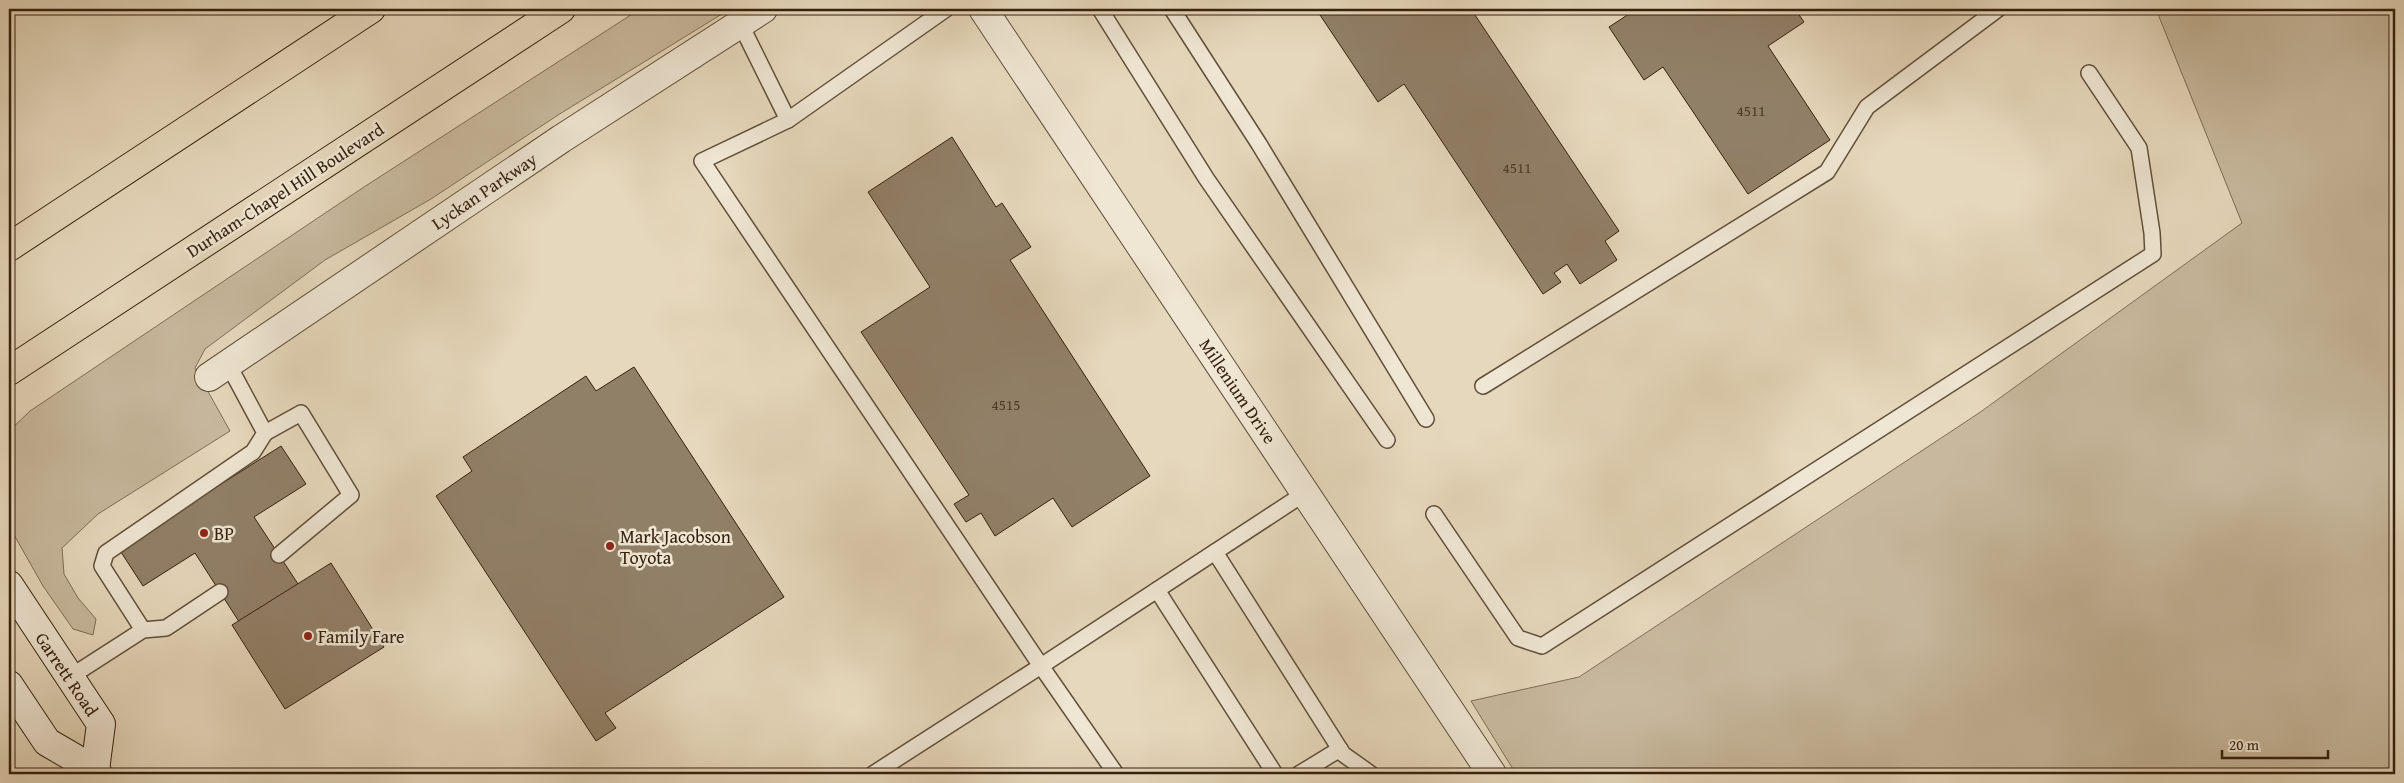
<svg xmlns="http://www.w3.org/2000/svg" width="2404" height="783" viewBox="0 0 2404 783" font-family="'Gentium Book Plus',serif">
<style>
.green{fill:#c8b99e;stroke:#7e6d56}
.building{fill:#918068;stroke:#34210e}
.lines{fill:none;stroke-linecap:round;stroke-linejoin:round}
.lane-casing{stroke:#604f3a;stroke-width:18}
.street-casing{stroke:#604f3a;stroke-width:30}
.secondary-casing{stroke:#34210e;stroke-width:30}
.highway-casing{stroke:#34210e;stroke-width:30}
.lane{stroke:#efe6d3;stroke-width:15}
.street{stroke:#efe6d3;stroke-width:28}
.secondary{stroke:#efe6d3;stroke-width:28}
.highway{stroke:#e6d8bc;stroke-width:28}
.poi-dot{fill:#8f2418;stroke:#efe6d3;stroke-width:2}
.labels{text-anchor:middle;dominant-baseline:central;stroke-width:5;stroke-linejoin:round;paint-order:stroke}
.number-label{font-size:15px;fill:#4b3924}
.street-label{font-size:18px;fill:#34210e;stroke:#efe6d3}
.poi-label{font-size:18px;fill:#34210e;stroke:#efe6d3;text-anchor:start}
</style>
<rect width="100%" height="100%" fill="#e6d8bc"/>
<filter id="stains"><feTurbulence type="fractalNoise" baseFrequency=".004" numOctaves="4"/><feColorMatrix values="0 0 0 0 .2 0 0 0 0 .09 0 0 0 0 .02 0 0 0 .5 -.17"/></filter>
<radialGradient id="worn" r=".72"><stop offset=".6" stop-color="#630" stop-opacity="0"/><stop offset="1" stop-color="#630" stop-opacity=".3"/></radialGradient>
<!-- green -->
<g class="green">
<path d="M640,9h90l-172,106 -127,84 -106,61 -120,89 -10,19 35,63 -132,83 -36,34 2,26 14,24 18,21 -3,16 -20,-6 -30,-43 -34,-60v-95l21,-20 334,-224z"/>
<path d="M2156,9h239v765h-879l-45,-73 108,-24 400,-264 263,-190z"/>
</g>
<!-- building -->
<g class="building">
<path d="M1316,9h155l148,222 -14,10 12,19 -37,24 -13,-20 -13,9 7,9 -18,12 -139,-210 -26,18z"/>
<path d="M1626,9h169l9,13 -36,24 62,94 -82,54 -85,-127 -19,13 -35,-53 20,-13z"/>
<path d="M952,137l44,70 6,-4 29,44 -21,13 140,216 -78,51 -19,-29 -58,38 -14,-23 -15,9 -12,-18 15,-9 -108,-163 69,-45 -62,-95z"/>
<path d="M634,367l150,230 -179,116 11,15 -20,13 -160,-245 36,-25 -9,-14 123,-81 10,15z"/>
<path d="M281,446l25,38 -52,33 50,76 -59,38 -50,-78 -52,33 -24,-37z"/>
<path d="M331,563l53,84 -99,62 -53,-84z"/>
</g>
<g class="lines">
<defs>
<g id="lane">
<path d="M1100,9l106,169 181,262"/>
<path d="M1172,9l87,135 167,275"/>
<path d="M740,23l48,97"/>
<path d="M1483,386l344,-214 40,-65 131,-98"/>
<path d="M265,433l36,-20 50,82 -72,60"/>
<path d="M1434,514l84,124 24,8 611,-392 -1,-21 -13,-85 -50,-75"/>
<path d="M1215,552l128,202 28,20"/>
<path d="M1157,590l118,184"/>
<path d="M143,630l-41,-64 4,-13 147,-101 12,-19 -37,-69"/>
<path d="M70,677l73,-47 23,-2 54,-36"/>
<path d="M873,774l168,-108 -339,-505 86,-41 158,-111"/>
<path d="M1116,774l-75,-108 264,-173"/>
<path d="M1299,774l41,-25"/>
</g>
<g id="street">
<path d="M983,9l509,765"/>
<path d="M209,377l352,-238 202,-130"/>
</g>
<g id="secondary">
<path d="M9,585l92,139 -6,46"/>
<path d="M9,685l38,57 48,28 3,4"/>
</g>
<g id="highway">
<path d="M9,247l362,-238"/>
<path d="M9,371l552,-362"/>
</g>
</defs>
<!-- lane casing -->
<use href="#lane" class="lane-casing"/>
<!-- street casing -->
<use href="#street" class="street-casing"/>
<!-- secondary casing -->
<use href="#secondary" class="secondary-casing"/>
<!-- highway casing -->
<use href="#highway" class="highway-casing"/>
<!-- lane -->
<use href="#lane" class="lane"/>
<!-- street -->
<use href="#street" class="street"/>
<!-- secondary -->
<use href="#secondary" class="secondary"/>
<!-- highway -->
<use href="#highway" class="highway"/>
</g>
<!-- markers -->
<g class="poi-dot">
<circle cx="204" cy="533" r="5"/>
<circle cx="610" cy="546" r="5"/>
<circle cx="308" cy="636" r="5"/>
</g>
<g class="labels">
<!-- number labels -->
<g class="number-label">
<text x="1751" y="110">4511</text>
<text x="1517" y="167">4511</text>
<text x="1006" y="404">4515</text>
</g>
<!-- street labels -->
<g class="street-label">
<text transform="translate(285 190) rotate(-33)">Durham-Chapel Hill Boulevard</text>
<text transform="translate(484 191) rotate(-34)">Lyckan Parkway</text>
<text transform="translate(1238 391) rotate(56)">Millenium Drive</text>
<text transform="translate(67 674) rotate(56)">Garrett Road</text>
</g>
<!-- poi labels -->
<g class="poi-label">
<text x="214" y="533">BP</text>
<text x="620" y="536">Mark Jacobson<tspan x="620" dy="21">Toyota</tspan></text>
<text x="318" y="636">Family Fare</text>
</g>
</g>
<!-- margin -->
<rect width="2404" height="783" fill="none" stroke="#e6d8bc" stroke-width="30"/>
<rect x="10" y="10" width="2384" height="763" fill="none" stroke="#34210e" stroke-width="2.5"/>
<rect x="15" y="15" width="2374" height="753" fill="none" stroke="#34210e"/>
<!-- scale -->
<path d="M2222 750v8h106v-8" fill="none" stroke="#34210e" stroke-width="2.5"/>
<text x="2229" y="750" font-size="15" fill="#34210e" stroke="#efe6d3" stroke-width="4" paint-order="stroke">20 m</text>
<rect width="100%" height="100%" filter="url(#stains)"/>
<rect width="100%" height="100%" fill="url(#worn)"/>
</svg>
